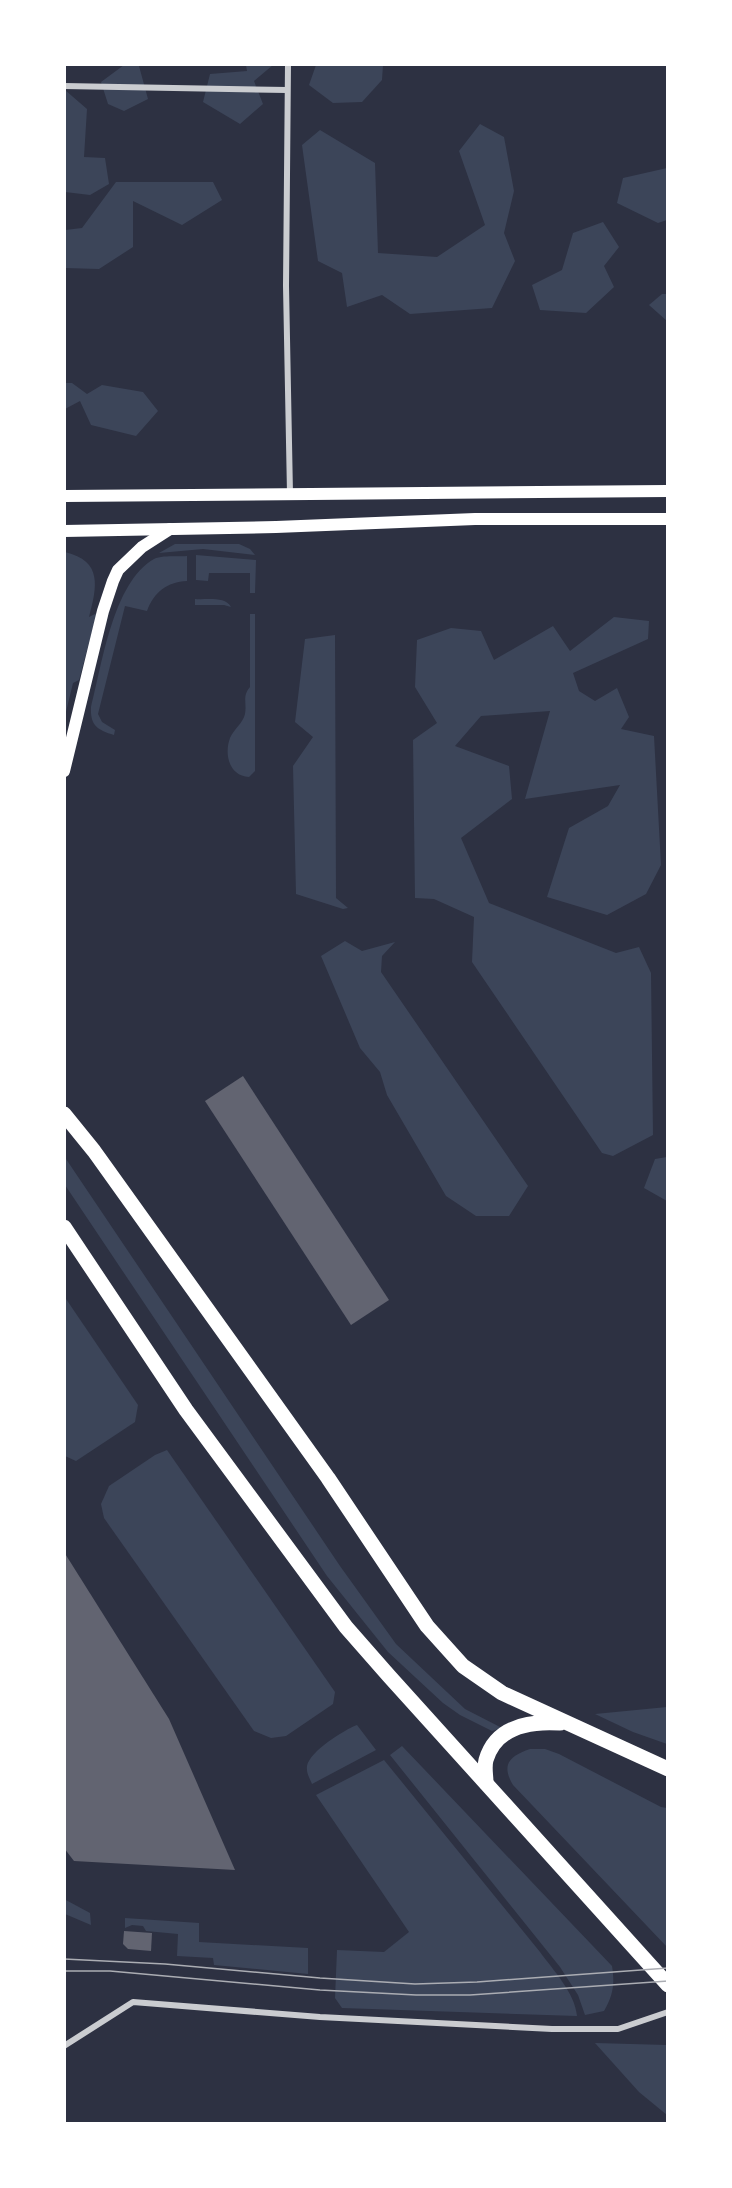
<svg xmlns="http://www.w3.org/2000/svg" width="732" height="2188" viewBox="0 0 732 2188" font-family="Montserrat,sans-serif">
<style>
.green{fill:#3c4559}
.building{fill:#626471}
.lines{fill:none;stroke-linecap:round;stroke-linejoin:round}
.minor{stroke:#caccd0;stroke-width:6}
.secondary{stroke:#fff;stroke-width:12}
.primary{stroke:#fff;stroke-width:15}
.tram{stroke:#abadb3;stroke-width:1.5}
</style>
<rect width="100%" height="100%" fill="#2d3142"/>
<!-- green -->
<g class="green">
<path d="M124,65h17l-2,1 9,33 -24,12 -16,-7 -7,-22z"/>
<path d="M246,65h27l-19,16 9,23 -23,20 -37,-22 7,-28 37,-3z"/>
<path d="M316,65h67l-1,15 -20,22 -29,1 -24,-18z"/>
<path d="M65,90l22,19 -3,48 21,1 4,26 -19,11 -25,-3z"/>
<path d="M480,124l24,13 10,54 -10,42 11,28 -23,47 -82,6 -28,-19 -35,12 -5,-34 -24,-12 -16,-116 18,-15 55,33 3,90 59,4 48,-32 -26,-74z"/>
<path d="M667,168v52l-9,3 -41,-20 6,-25z"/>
<path d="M116,182h97l9,18 -40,25 -49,-24v46l-34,22 -34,-1v-38l17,-2z"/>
<path d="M603,222l16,25 -15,19 10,21 -28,26 -46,-3 -8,-25 30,-15 11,-37z"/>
<path d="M662,294h5v27l-18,-16z"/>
<path d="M65,383h7l15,11 15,-9 41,7 15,19 -22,25 -45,-11 -11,-24 -15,8z"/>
<path d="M175,544h64l11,5 5,6 -52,-6 -44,4z"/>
<path d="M65,552c38,9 32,35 24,65l8,-4 -18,67 -6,3 -8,33z"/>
<path d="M196,555l60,5 -1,33h-5v-20h-41l-1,8 -12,-1z"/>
<path d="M187,556v25c-20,1 -33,11 -40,30l-22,-5 -27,108 4,8 13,8 -1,5c-16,-5 -24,-9 -23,-28 11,-42 22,-125 63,-148 8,-4 23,-2 33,-3z"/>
<path d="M195,599c12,1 30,-3 36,8l-7,-2h-29z"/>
<path d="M250,614h5v157l-6,6c-20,-1 -25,-23 -19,-39 4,-9 13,-15 15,-24 2,-11 -3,-18 5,-27z"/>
<path d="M614,617l35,4 -1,18 -75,34 6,18 16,10 22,-13 12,29 -8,12 33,7 7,129 -15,29 -39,21 -60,-18 22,-69 39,-22 12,-21 -95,14 25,-88 -69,5 -26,30 54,20 3,33 -51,39 28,65 127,50 23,-6 12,26 2,162 -40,21 -11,-3 -130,-191 2,-45 -40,-18 -19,-1 -2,-158 24,-17 -22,-36 2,-47 34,-12 30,3 13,29 59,-34 17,25z"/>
<path d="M335,635l1,263 12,10 -5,1 -47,-15 -3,-128 20,-29 -18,-15 10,-83z"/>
<path d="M345,941l17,10 33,-9 -13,14 -1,16 147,214 -19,30h-33l-30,-20 -59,-101 -7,-23 -20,-24 -39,-92z"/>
<path d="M64,1156l276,410 56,78 69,65 37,19 -10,3 -32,-16 -17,-12 -55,-51 -61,-76 -262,-391z"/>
<path d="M667,1157h1l-1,44 -23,-13 11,-29z"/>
<path d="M64,1296l74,109 -3,17 -59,39 -11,-5z"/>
<path d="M167,1450l168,242 -2,12 -47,32 -15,2 -17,-7 -150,-213 -3,-14 8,-18 46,-31z"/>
<path d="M667,1707v37l-34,-12 -38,-18z"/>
<path d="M357,1725l19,25 -64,34c-2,-5 -6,-11 -5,-18 3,-15 37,-36 50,-41z"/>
<path d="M402,1746l210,220c3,18 1,30 -8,45l-19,4 -7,-20 -18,-28 -170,-212z"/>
<path d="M530,1749h15l14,5 102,53 6,1v139l-154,-162c-12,-20 -4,-29 17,-36z"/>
<path d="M384,1760l156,192c13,18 35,41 37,64l-235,-8 -7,-10 2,-48 47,2 25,-20 -93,-137z"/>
<path d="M64,1899l26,14 1,12 -26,-11z"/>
<path d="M125,1918l74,5v19l109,6v26l-94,-9 -1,-7 -36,-2 1,-22 -32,-3 -3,-5 -11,-1 -7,3z"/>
<path d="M595,2043l72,2v70l-28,-23z"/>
</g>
<!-- building -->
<g class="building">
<path d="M243,1076l146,224 -38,25 -146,-224z"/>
<path d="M64,1552l105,167 66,151 -161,-9 -10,-13z"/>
<path d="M124,1931l28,2 -1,18 -23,-2 -5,-5z"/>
</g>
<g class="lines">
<!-- minor -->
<g class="minor">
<path d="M288,64l-2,222 4,208"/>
<path d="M64,86l223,4"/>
<path d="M64,2046l69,-44 187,15 232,12h66l50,-17"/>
</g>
<!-- secondary -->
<g class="secondary">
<path d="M64,496l604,-5"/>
<path d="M64,531l212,-4 199,-8h193"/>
<path d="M64,771l39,-160 10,-30 5,-11 24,-23 28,-18"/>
</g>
<!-- primary -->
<g class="primary">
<path d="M64,1114l30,37 234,327 99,148 36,40 39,27 166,76"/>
<path d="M64,1227l122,183 160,217 43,49 279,309"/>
<path d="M486,1783c0,-7 -2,-16 0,-23 10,-34 44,-39 74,-37"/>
</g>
<!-- tram -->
<g class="tram">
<path d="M64,1959l101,5 155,14 95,6 62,-2 191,-14"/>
<path d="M64,1971h46l210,19 96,5h54l198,-14"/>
</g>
</g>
<!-- border -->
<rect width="732" height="2188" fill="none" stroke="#ffffff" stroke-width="132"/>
</svg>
